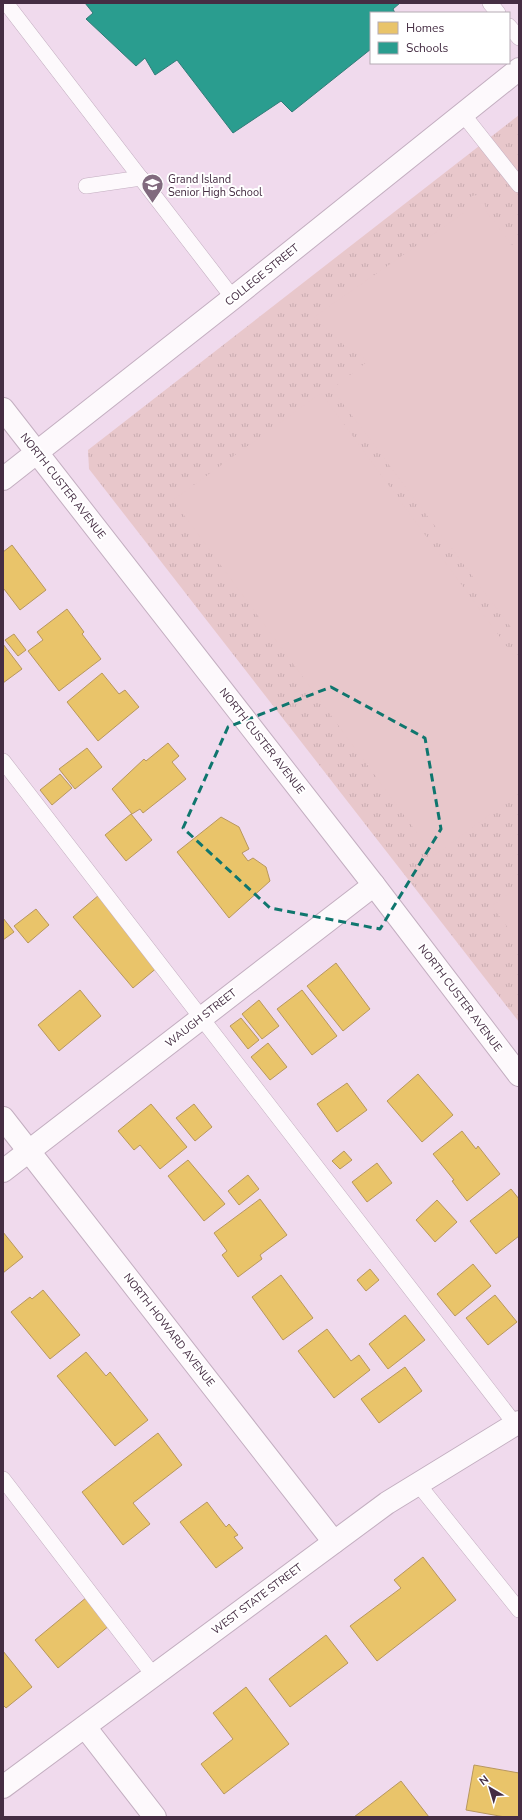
<svg xmlns="http://www.w3.org/2000/svg" width="522" height="1820" viewBox="0 0 522 1820" font-family="'Nunito Sans',sans-serif">
<style>
.grass{fill:url(#grass-tufts)}
.pitch{fill:#e8c7cb}
.homes{fill:#e9c46a;stroke:#b8975e}
.schools{fill:#2a9d8f;stroke:#327b78}
.lines{fill:none;stroke-linecap:round;stroke-linejoin:round}
.service-casing{stroke:#c3aec0;stroke-width:16}
.minor-casing{stroke:#c3aec0;stroke-width:24}
.tertiary-casing{stroke:#c3aec0;stroke-width:24}
.service{stroke:#fdf9fc;stroke-width:15}
.minor{stroke:#fdf9fc;stroke-width:22}
.tertiary{stroke:#fdf9fc;stroke-width:22}
.marked{fill:none;stroke:#0f766e;stroke-width:3;stroke-dasharray:8 5;stroke-linejoin:round}
.labels{text-anchor:middle;dominant-baseline:central;stroke-width:4;stroke-linejoin:round;paint-order:stroke}
.poi-label{font-size:11px;fill:#452d43;stroke:#fff;text-anchor:start}
.street-label{font-size:11px;fill:#452d43;stroke:#fff}
</style>
<defs>
<pattern id="grass-tufts" width="24" height="20" patternUnits="userSpaceOnUse"><rect width="24" height="20" fill="#e8c7cb"/><path d="M3 7l-1-3M5 7V3M7 7l1-3M15 17l-1-3M17 17v-4M19 17l1-3" fill="none" stroke="#c8abb0"/></pattern>
</defs>
<rect width="100%" height="100%" fill="#f0daed"/>
<!-- grass -->
<path class="grass" d="M519,115v907l-430,-553 -1,-19z"/>
<!-- pitch -->
<g class="pitch">
<path d="M475,195l9,5 2,11 33,43v384l-187,-249 36,-28 -23,-15 -31,-29 151,-105v-13z"/>
<path d="M321,393l198,270v130l-85,63 -261,-356z"/>
<path d="M519,886v57l-27,-37z"/>
</g>
<!-- homes -->
<g class="homes">
<path d="M12,545l34,45 -26,20 -16,-21 -1,1v-38z"/>
<path d="M67,609l17,23 -2,2 19,25 -42,32 -31,-40 15,-11 -6,-8z"/>
<path d="M14,634l12,16 -8,6 -13,-16z"/>
<path d="M3,644l19,25 -19,14z"/>
<path d="M102,673l17,21 6,-4 14,17 -41,34 -31,-39z"/>
<path d="M168,743l11,13 -7,6 14,17 -43,34 -3,-4 -8,5 -20,-25 32,-30 2,2z"/>
<path d="M87,748l15,19 -27,22 -16,-20z"/>
<path d="M60,774l12,14 -20,17 -12,-15z"/>
<path d="M131,814l21,26 -26,21 -21,-26z"/>
<path d="M221,817l18,10 10,22 -7,4 6,8 5,-3 13,9 4,14 -41,37 -52,-66z"/>
<path d="M99,895l60,71 -26,22 -60,-71z"/>
<path d="M36,909l13,16 -21,18 -14,-17z"/>
<path d="M3,918l11,14 -11,8z"/>
<path d="M336,963l34,46 -27,22 -36,-45z"/>
<path d="M80,990l21,26 -42,35 -21,-26z"/>
<path d="M302,990l35,46 -25,19 -35,-46z"/>
<path d="M259,1000l20,26 -17,13 -20,-25z"/>
<path d="M241,1018l18,22 -11,9 -18,-23z"/>
<path d="M268,1043l19,24 -17,13 -19,-23z"/>
<path d="M418,1074l35,41 -31,27 -35,-41z"/>
<path d="M347,1083l20,27 -30,22 -20,-28z"/>
<path d="M151,1104l36,43 -27,22 -20,-24 -6,5 -16,-19z"/>
<path d="M194,1104l18,23 -17,14 -19,-23z"/>
<path d="M462,1131l14,18 2,-3 22,28 -33,27 -15,-20 2,-1 -21,-26z"/>
<path d="M344,1151l8,9 -12,9 -8,-8z"/>
<path d="M188,1160l37,44 -21,17 -36,-45z"/>
<path d="M377,1163l15,20 -25,19 -15,-20z"/>
<path d="M248,1175l11,14 -20,16 -11,-14z"/>
<path d="M511,1189l8,10v37l-23,18 -26,-33z"/>
<path d="M260,1199l27,36 -27,20 2,4 -24,18 -16,-22 5,-4 -13,-18z"/>
<path d="M437,1200l20,22 -22,20 -19,-22z"/>
<path d="M3,1232l20,25 -20,16z"/>
<path d="M473,1264l18,22 -36,30 -18,-22z"/>
<path d="M370,1269l9,11 -13,11 -9,-11z"/>
<path d="M281,1275l32,43 -30,22 -31,-43z"/>
<path d="M43,1290l37,45 -30,24 -39,-47 19,-15 2,2z"/>
<path d="M495,1295l22,27 -29,23 -22,-27z"/>
<path d="M405,1315l20,25 -37,29 -19,-25z"/>
<path d="M327,1329l24,32 8,-6 11,15 -36,28 -36,-47z"/>
<path d="M86,1352l20,24 4,-4 38,48 -33,26 -58,-70z"/>
<path d="M405,1367l17,24 -43,32 -18,-24z"/>
<path d="M158,1433l24,32 -49,38 17,21 -27,21 -41,-53z"/>
<path d="M207,1502l19,25 3,-3 9,11 -4,2 9,11 -27,20 -36,-46z"/>
<path d="M423,1557l33,43 -79,61 -27,-35 51,-38 -7,-8z"/>
<path d="M87,1597l23,28 -52,43 -23,-28z"/>
<path d="M326,1635l22,28 -58,44 -21,-28z"/>
<path d="M3,1651l29,36 -26,21 -3,-3z"/>
<path d="M246,1687l43,57 -65,50 -23,-30 32,-25 -20,-26z"/>
<path d="M474,1765l45,8v44h-14l-39,-7z"/>
<path d="M401,1781l28,36h-75z"/>
</g>
<!-- schools -->
<path class="schools" d="M85,3h315l-7,6 2,4h-24v36l-79,63 -11,-11 -48,32 -56,-73 -22,15 -10,-17 -9,8 -50,-47 7,-6z"/>
<g class="lines">
<defs>
<g id="service">
<path d="M6,3l227,295"/>
<path d="M490,3l8,10"/>
<path d="M509,26l10,12"/>
<path d="M462,113l57,72"/>
<path d="M86,186l55,-8"/>
<path d="M3,761l512,663"/>
<path d="M3,1479l151,197"/>
<path d="M418,1484l101,126"/>
</g>
<g id="minor">
<path d="M3,479l230,-181 286,-229"/>
<path d="M3,1118l331,424"/>
<path d="M3,1171l371,-286"/>
<path d="M85,1727l70,90"/>
</g>
<g id="tertiary">
<path d="M3,409l371,476 145,190"/>
<path d="M3,1787l384,-284 132,-81"/>
</g>
</defs>
<!-- service casing -->
<use href="#service" class="service-casing"/>
<!-- minor casing -->
<use href="#minor" class="minor-casing"/>
<!-- tertiary casing -->
<use href="#tertiary" class="tertiary-casing"/>
<!-- service -->
<use href="#service" class="service"/>
<!-- minor -->
<use href="#minor" class="minor"/>
<!-- tertiary -->
<use href="#tertiary" class="tertiary"/>
</g>
<!-- marked area -->
<path class="marked" d="M331,687l94,51 16,91 -61,100 -110,-21 -87,-80 45,-101z"/>
<!-- icons -->
<defs>
<symbol id="school-pin" viewBox="-11 -11 22 30"><path d="M0 17L-7.5 6A9.5 9.5 0 1 1 7.5 6Z" fill="#816a7e" stroke="#fff"/><path d="M0-5L7-2L0 1L-7-2ZM-4 1L0 2.5L4 1V4Q0 6-4 4Z" fill="#fff"/></symbol>
</defs>
<g fill-rule="evenodd">
<use href="#school-pin" x="140" y="172" width="25" height="34"/>
</g>
<g class="labels">
<!-- poi labels -->
<g class="poi-label">
<text x="168" y="179">Grand Island<tspan x="168" dy="13">Senior High School</tspan></text>
</g>
<!-- street labels -->
<g class="street-label">
<text transform="translate(262 275) rotate(-39)">COLLEGE STREET</text>
<text transform="translate(63 486) rotate(52)">NORTH CUSTER AVENUE</text>
<text transform="translate(262 741) rotate(52)">NORTH CUSTER AVENUE</text>
<text transform="translate(460 998) rotate(53)">NORTH CUSTER AVENUE</text>
<text transform="translate(201 1018) rotate(-38)">WAUGH STREET</text>
<text transform="translate(169 1330) rotate(52)">NORTH HOWARD AVENUE</text>
<text transform="translate(257 1599) rotate(-37)">WEST STATE STREET</text>
</g>
</g>
<!-- border -->
<rect width="522" height="1820" fill="none" stroke="#452d43" stroke-width="8"/>
<!-- legend -->
<rect x="370" y="12" width="140" height="52" fill="#ffffff" stroke="#b5abb4"/>
<rect x="378" y="22" width="20" height="12" fill="#e9c46a" stroke="#b5abb4"/>
<text x="406" y="32" font-size="12" fill="#452d43">Homes</text>
<rect x="378" y="42" width="20" height="12" fill="#2a9d8f" stroke="#b5abb4"/>
<text x="406" y="52" font-size="12" fill="#452d43">Schools</text>
<!-- north arrow -->
<g transform="translate(490 1788) rotate(322)" stroke="#ffffff" stroke-width="3" paint-order="stroke">
<path d="M0-3L7 15L0 10L-7 15Z" fill="#452d43"/>
<text y="-6" font-size="11" font-weight="bold" text-anchor="middle" fill="#452d43">N</text>
</g>
</svg>
